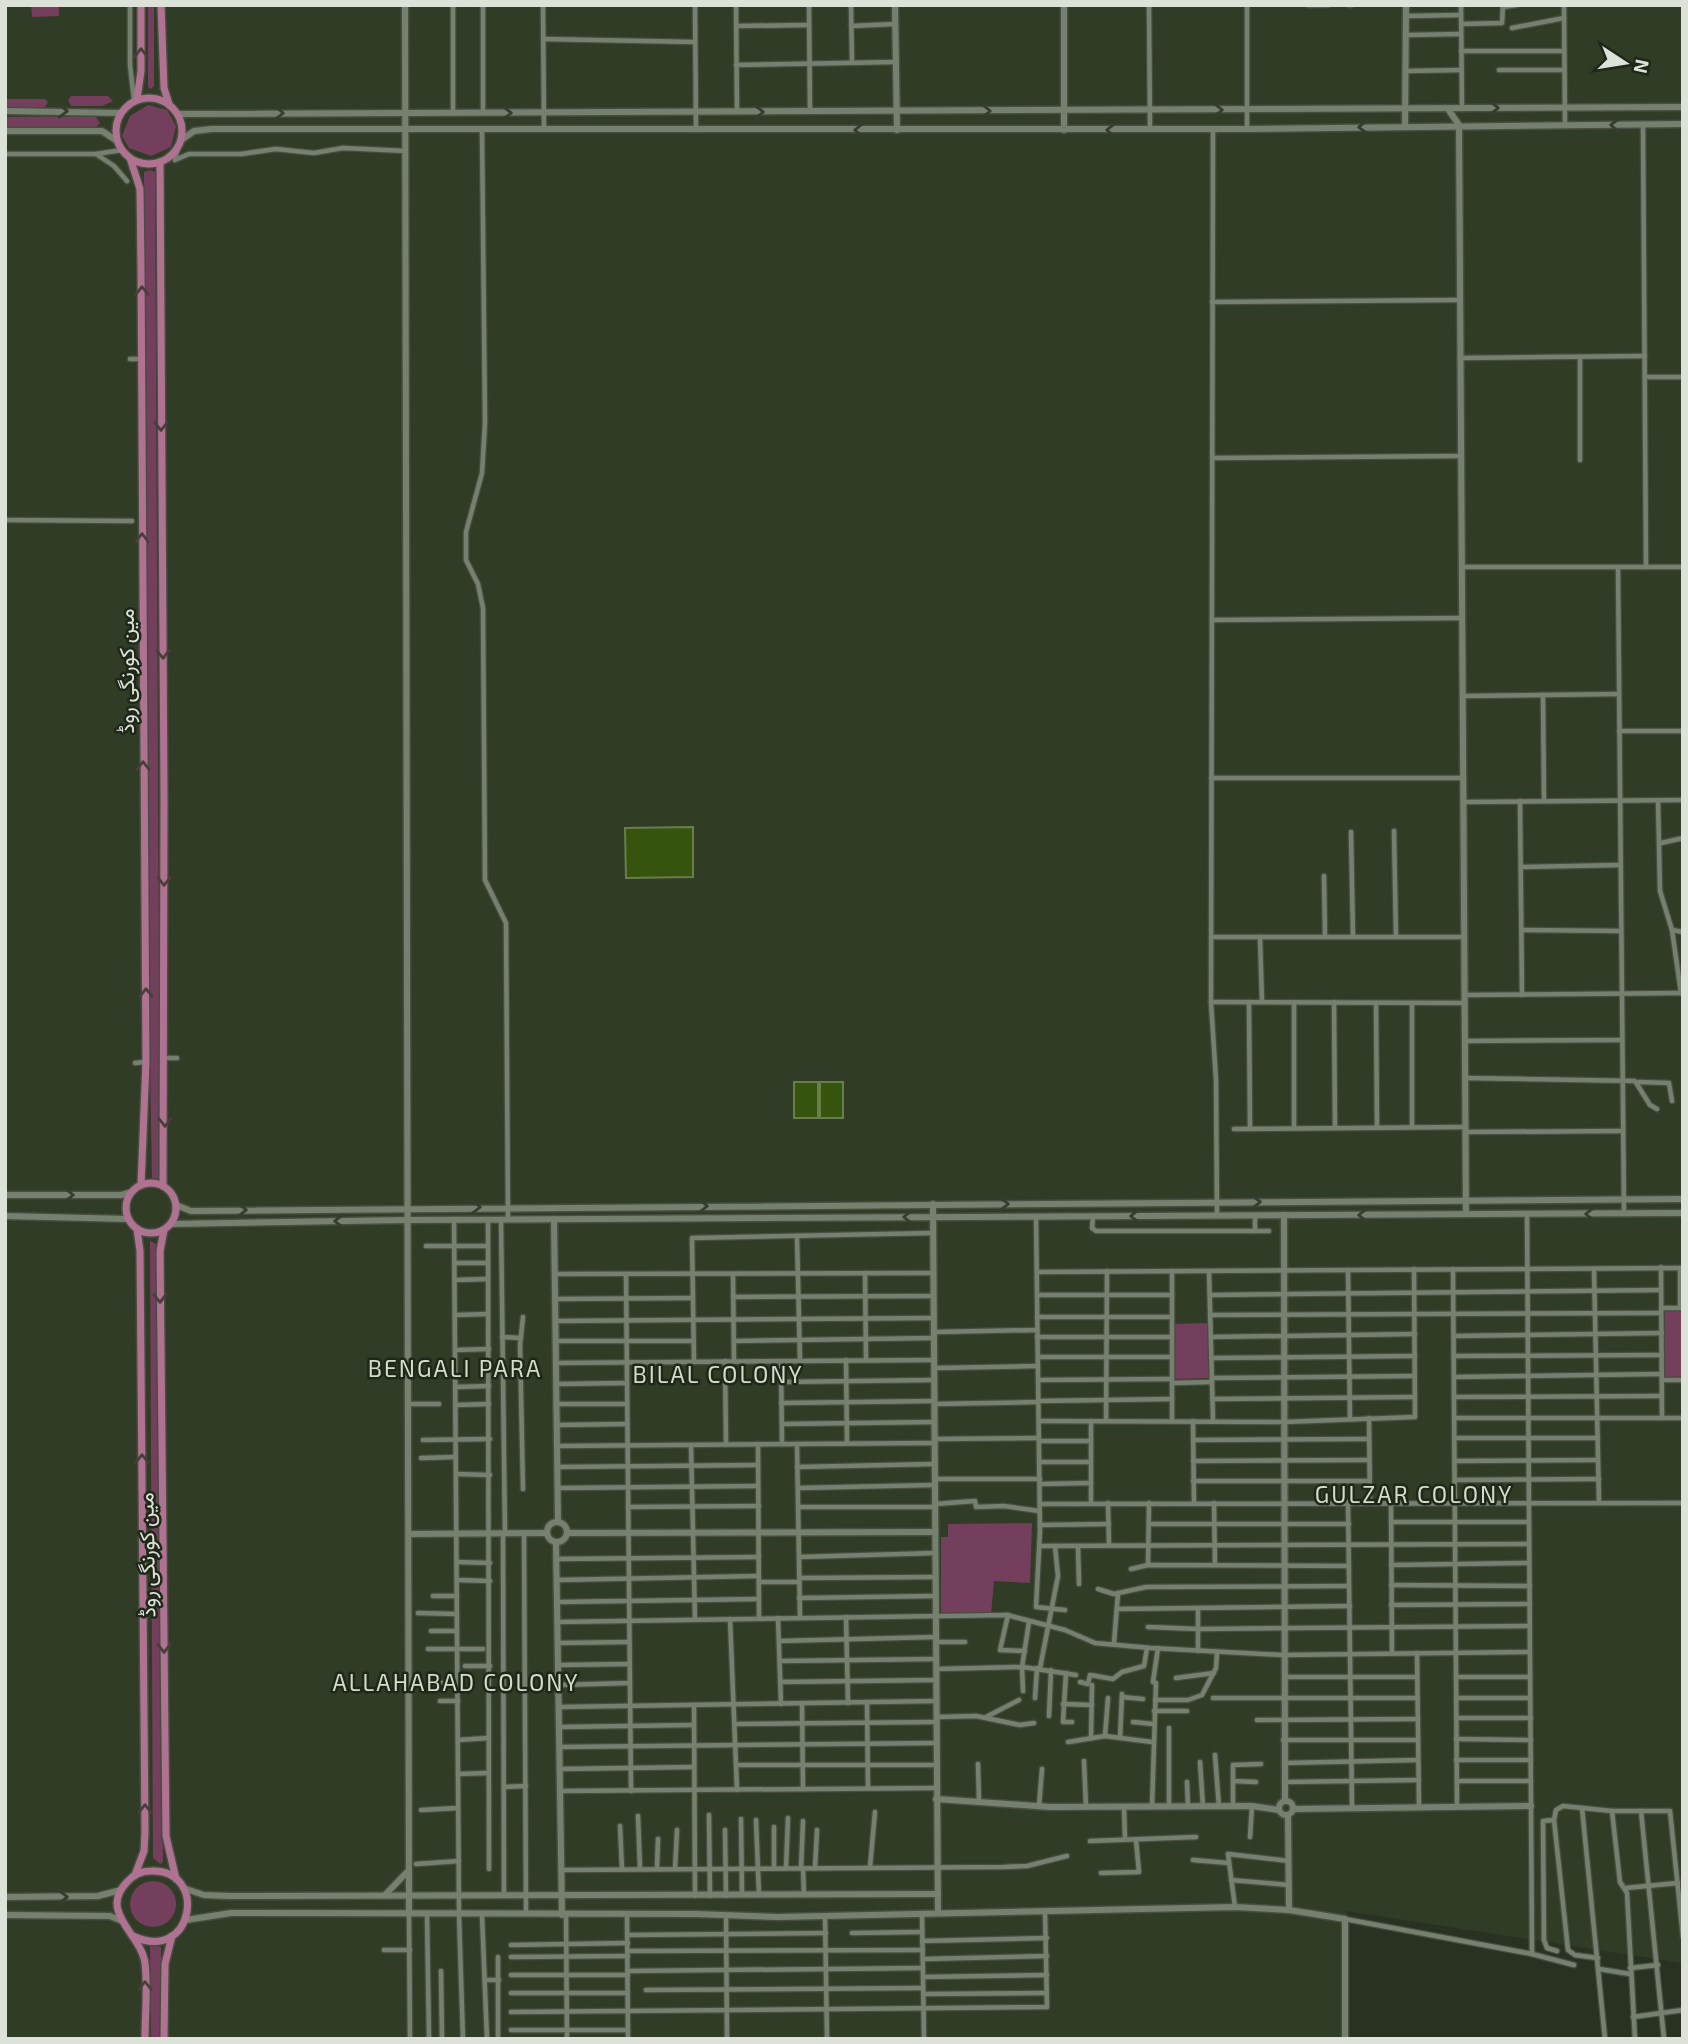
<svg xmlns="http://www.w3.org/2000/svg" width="1688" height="2044" viewBox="0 0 1688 2044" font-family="'Exo 2',Vazirmatn,sans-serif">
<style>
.built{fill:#313c26}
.green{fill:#743f5d}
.water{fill:#36540d;stroke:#687f4a;stroke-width:2}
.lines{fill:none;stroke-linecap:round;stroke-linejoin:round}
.street-casing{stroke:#474d40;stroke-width:7}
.secondary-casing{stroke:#474d40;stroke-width:9}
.primary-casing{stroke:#474d40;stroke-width:10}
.street{stroke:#76806e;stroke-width:4.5}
.secondary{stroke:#76806e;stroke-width:6}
.primary{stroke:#af7291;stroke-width:7}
.oneway{stroke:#4a3e3c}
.oneway2{stroke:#353d2e}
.labels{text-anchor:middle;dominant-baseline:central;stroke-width:5;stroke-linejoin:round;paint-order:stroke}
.street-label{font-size:21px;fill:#dde2d8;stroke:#1f2718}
.neighbourhood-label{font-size:23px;letter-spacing:2px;fill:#d2ddc9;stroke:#1f2718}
</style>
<rect width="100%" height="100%" fill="#293121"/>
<!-- built -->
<path class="built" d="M5,5h1678v1958l-337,-52 2,128h-1343z"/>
<!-- green -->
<g class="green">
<path d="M31,5h28v11l-27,1z"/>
<path d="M148,5h6v81l-3,3 -3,-2z"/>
<path d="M71,96h37l5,5 -11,5h-31l-3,-6z"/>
<path d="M5,99h40l3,3 -3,5h-40z"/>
<path d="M148,105l19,5 9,16 -5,21 -20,9 -22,-8 -7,-12 8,-20z"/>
<path d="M95,116l5,7 -5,5h-90v-11z"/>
<path d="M150,170l5,2 5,1007 -8,1 -6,-356 -2,-652z"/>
<path d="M150,1241l6,3 7,618 -3,2 -7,-6z"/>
<path d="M1683,1310v68h-18v-67z"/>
<path d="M1210,1323l2,55 -40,1v-55z"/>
<path d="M1032,1523l-2,60 -36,-2 -3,34 -50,1v-79h7v-13z"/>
<circle cx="153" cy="1904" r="23"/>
<path d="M154,1945l7,2v92h-10l-1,-93z"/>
</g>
<!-- water -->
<g class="water">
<path d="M693,827v50l-67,1 -1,-50z"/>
<rect x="794" y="1082" width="24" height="36"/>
<rect x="820" y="1082" width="23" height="36"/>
</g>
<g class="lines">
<defs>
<g id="street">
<path d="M130,5v60l4,35"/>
<path d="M453,5v108"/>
<path d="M483,5v108"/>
<path d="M543,5l1,124"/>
<path d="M695,5l1,125"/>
<path d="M736,5l1,107"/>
<path d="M809,5l1,106"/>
<path d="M851,5l1,57"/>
<path d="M1149,5l1,124"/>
<path d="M1308,5h20"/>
<path d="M1349,5h2"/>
<path d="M1461,5l1,104"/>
<path d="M1564,5l1,118"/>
<path d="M1503,7l14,-2"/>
<path d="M1406,16l55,-1"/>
<path d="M1461,24l41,-1 1,-18"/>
<path d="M736,26l72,-1"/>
<path d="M851,26l44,-2"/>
<path d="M1512,28l52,-10"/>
<path d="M1407,35l54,-1"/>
<path d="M543,39l152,3"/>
<path d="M1461,51h103"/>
<path d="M736,65l160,-3"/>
<path d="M1499,70h65"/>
<path d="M1407,71l54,-1"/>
<path d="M1213,129l-2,873 5,78 1,136"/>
<path d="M1247,129v-124"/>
<path d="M482,130l3,293 -3,50 -16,59v28l12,24 5,24 2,272 21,43 2,296"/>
<path d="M5,154h91l18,12 13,15"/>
<path d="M96,154l26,-4"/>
<path d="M175,159l5,-18"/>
<path d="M175,160l14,-6h52l35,-5 38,4 29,-5 63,3"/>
<path d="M1212,302l248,-2"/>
<path d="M1461,358l184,-2"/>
<path d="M130,359h11"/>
<path d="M1645,377h38"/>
<path d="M1212,458l249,-2"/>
<path d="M1580,460v-103"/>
<path d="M5,520l127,1"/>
<path d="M1462,567h156"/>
<path d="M1646,567h37"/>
<path d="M1212,620l250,-2"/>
<path d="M1543,695l1,106"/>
<path d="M1463,696l156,-2"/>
<path d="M1619,731h64"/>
<path d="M1211,778h252"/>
<path d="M1658,800l2,91 12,39 9,63"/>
<path d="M1520,801l2,194"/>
<path d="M1463,802l220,-2"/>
<path d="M1394,831l2,106"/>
<path d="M1351,832l2,105"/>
<path d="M1661,843l22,-5"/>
<path d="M1521,867l99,-2"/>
<path d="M1324,876l1,61"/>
<path d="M1522,930l99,1"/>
<path d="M1672,930l11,2"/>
<path d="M1211,937h253"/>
<path d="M1260,937l2,65"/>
<path d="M1464,995l219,-2"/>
<path d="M1211,1002l254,1"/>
<path d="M1249,1002l1,126"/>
<path d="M1334,1002l1,125"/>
<path d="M1376,1003l1,124"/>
<path d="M1412,1003v124"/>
<path d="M1465,1041l157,-1"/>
<path d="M165,1058h12"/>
<path d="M135,1063l10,-1"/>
<path d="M1465,1078l170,3 15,24 7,4"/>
<path d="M1639,1082l30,1 3,18"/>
<path d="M1294,1127v-125"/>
<path d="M1234,1129l231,-2"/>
<path d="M1465,1132l158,-1"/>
<path d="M1624,1213l-6,-646h28l-3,-441"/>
<path d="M1255,1215v16"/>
<path d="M1036,1216l4,315 -4,76 29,3"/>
<path d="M1093,1217l-1,11 4,3h173"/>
<path d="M454,1219l5,696 4,124"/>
<path d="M488,1219l1,650"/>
<path d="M501,1219l4,314"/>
<path d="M797,1237l3,124"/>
<path d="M426,1246h62"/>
<path d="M455,1263h33"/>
<path d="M1661,1267l1,151"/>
<path d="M1453,1269l4,537"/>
<path d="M1594,1269l5,233"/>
<path d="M1348,1270l2,149"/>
<path d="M1172,1271v150"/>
<path d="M1209,1271l4,149"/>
<path d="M1037,1272l646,-4"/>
<path d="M865,1273l1,87"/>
<path d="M555,1274l379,-1"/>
<path d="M626,1274l5,517"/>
<path d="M733,1274l1,87"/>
<path d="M455,1280l33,-1"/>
<path d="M1037,1295h135"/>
<path d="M1210,1295l451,-5"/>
<path d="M733,1297l201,-1"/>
<path d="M555,1299l138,-1"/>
<path d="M1661,1308h20"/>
<path d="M1680,1308v-40"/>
<path d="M455,1315l33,-1"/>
<path d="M1210,1315l451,-2"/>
<path d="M1037,1317h135"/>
<path d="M556,1321l378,-3"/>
<path d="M934,1332l103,-2"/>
<path d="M1454,1336l208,-3"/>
<path d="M502,1337l19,1"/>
<path d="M1037,1337h135"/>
<path d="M1211,1337l204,-3"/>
<path d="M556,1341h137"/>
<path d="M734,1341l200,-3"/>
<path d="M455,1350l34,-1"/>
<path d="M1454,1356l208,-1"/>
<path d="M1038,1357h134"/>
<path d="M1211,1358l204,-2"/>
<path d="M846,1360l1,83"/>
<path d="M725,1361l1,83"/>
<path d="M781,1361l1,83"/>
<path d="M694,1362l-2,-124 241,-5"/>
<path d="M556,1363l378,-3"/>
<path d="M934,1368l104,-2"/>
<path d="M1454,1377l208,-3"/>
<path d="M1212,1378l203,-2"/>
<path d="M1038,1380l134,-1"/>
<path d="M1662,1380h21"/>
<path d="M781,1382l153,-2"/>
<path d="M1172,1383l40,-1"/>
<path d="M556,1384l71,-1"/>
<path d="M456,1387l33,-1"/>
<path d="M1454,1397l208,-1"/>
<path d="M1212,1399l203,-2"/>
<path d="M1038,1401l134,-2"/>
<path d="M781,1403l154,-2"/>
<path d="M408,1404h31"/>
<path d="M556,1404h71"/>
<path d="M934,1404l104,-2"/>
<path d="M456,1405l33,-1"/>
<path d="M1369,1418l1,83"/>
<path d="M1454,1418h229"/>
<path d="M1039,1421l244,1 132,-5 -1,-148"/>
<path d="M1091,1421v82"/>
<path d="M1106,1421l1,-150"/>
<path d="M1193,1421l1,82"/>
<path d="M782,1424l153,-2"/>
<path d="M557,1425l70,-1"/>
<path d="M1454,1438h144"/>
<path d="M935,1439l104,-1"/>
<path d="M423,1440l67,-1"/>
<path d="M1193,1440l176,-1"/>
<path d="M1039,1441h52"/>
<path d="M758,1444l1,174"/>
<path d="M797,1444l3,173"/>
<path d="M691,1445l4,174"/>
<path d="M557,1446l378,-3"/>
<path d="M421,1458l35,-1"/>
<path d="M1193,1461l176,-1"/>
<path d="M1455,1461l143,-1"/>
<path d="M1039,1462h52"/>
<path d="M557,1467l201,-2"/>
<path d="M797,1467l138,-3"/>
<path d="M456,1474l34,1"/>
<path d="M935,1479h105"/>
<path d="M1455,1480l144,-1"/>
<path d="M1193,1481h176"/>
<path d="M1040,1484l51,-1"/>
<path d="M557,1488l201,-2"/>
<path d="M798,1488l137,-3"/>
<path d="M523,1489l-3,-144 3,-28"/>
<path d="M1391,1501l1,152"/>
<path d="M1348,1502l4,304"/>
<path d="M1108,1503l1,42"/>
<path d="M1214,1503l1,62"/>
<path d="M935,1504l40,-3 1,6 28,-1 35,5"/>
<path d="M1040,1504l643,-1"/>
<path d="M628,1507l131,-1"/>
<path d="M798,1507h137"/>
<path d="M1391,1522h138"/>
<path d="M1149,1524h200"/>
<path d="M1040,1525l69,-1"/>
<path d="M503,1533l1,361"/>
<path d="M524,1533l2,380"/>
<path d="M1040,1546l489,-2"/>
<path d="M1078,1546l1,38"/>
<path d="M799,1557l136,-4"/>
<path d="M556,1559l203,-2"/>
<path d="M457,1562l33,1"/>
<path d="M1148,1565l1,-62"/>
<path d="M1391,1565l138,-2"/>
<path d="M1131,1569l17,-4 201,1"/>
<path d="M800,1578l135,-1"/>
<path d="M457,1580l33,1"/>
<path d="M557,1580l202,-4"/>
<path d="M759,1582h40"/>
<path d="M1391,1585l139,1"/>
<path d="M1098,1589l16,5 32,-7 203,-1"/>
<path d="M433,1596h24"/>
<path d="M799,1598l136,-2"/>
<path d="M557,1602l202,-3"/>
<path d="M1391,1605l139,-1"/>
<path d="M1117,1609l233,-3"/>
<path d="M418,1613l39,1"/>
<path d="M1008,1615l-8,35 25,1"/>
<path d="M846,1617l2,86"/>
<path d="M778,1618l3,86"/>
<path d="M730,1619l7,171"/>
<path d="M557,1622l450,-7 58,15 30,13 56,5 132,7 247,-3"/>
<path d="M1148,1627l50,2 332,-3"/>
<path d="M431,1631h26"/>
<path d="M779,1641l157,-4"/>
<path d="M936,1642h29"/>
<path d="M557,1643l72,-1"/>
<path d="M1114,1643l4,-50"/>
<path d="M428,1649h55"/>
<path d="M1198,1651v-43"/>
<path d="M1417,1653l2,154"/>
<path d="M780,1661l156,-2"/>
<path d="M558,1665l72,-1"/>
<path d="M465,1666h25"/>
<path d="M1040,1668l18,-92 -3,-30"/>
<path d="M936,1669l87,-2 53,8"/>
<path d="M1066,1673l-3,49h9"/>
<path d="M1285,1677h132"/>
<path d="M1456,1677h74"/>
<path d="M1176,1678l38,-5"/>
<path d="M780,1682l156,-2"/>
<path d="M1080,1682l8,2 2,-9 23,4 9,-7 22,-6 3,-18"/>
<path d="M432,1683h26"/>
<path d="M558,1685l72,-2"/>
<path d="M1023,1691l-1,-24 7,-45"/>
<path d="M1122,1697l21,2"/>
<path d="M1035,1698l2,-30"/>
<path d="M1213,1698h204"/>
<path d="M1456,1698h74"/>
<path d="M1155,1700h33l14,-5 14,-27 1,-15"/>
<path d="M440,1701h18"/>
<path d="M867,1702l1,86"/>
<path d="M802,1703l1,86"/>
<path d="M1063,1704l29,1"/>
<path d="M694,1705l1,191"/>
<path d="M559,1707l377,-6"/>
<path d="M1154,1711h33"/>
<path d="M1049,1716l2,-46"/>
<path d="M937,1717l39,-1 44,9 14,-2"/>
<path d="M986,1717l33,-17"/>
<path d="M1456,1718h75"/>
<path d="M1257,1720l161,-1"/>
<path d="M1133,1722l20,2"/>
<path d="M736,1724l200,-2"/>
<path d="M559,1727l135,-2"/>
<path d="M1169,1728v79"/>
<path d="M1105,1736l3,-38"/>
<path d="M1091,1738l1,-53"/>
<path d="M1120,1738l2,-44"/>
<path d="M1456,1739l75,1"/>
<path d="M458,1740l31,-2"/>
<path d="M1283,1740h135"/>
<path d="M1068,1742l37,-6 47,6"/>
<path d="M559,1747l377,-4"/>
<path d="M1215,1755l4,52"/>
<path d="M1456,1760h75"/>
<path d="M1084,1761l2,46"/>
<path d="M1200,1762l3,45"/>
<path d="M1284,1763l134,-3"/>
<path d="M978,1764l1,37"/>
<path d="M737,1765h199"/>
<path d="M559,1769l135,-2"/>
<path d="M458,1774l30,-1"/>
<path d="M1233,1781l23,1"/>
<path d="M1457,1781h74"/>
<path d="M1187,1782l1,25"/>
<path d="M1285,1782l134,-2"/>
<path d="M504,1787l22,-1"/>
<path d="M560,1791l376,-3"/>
<path d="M1039,1806l3,-37"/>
<path d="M1233,1806v-41l28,-1"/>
<path d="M1124,1807l1,32"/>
<path d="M1152,1807l4,-124 -3,-1 5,-34"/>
<path d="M1582,1808l23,231"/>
<path d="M421,1810l37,-2"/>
<path d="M1612,1811l8,71 7,11 8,146"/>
<path d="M1641,1811l23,228"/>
<path d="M709,1815l1,81"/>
<path d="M638,1816l2,52"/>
<path d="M741,1819l1,76"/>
<path d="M756,1820l3,75"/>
<path d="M1554,1820l-11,1 1,119 3,8 10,3"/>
<path d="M620,1826l2,43"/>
<path d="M725,1830l1,66"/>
<path d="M1250,1837l2,-31"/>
<path d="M1090,1841l106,-4"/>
<path d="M1193,1860l36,3"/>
<path d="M416,1864l43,-3"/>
<path d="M870,1867l5,-55"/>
<path d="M657,1868l1,-29"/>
<path d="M774,1868v-41"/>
<path d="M786,1868l2,-50"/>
<path d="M801,1868l2,-47"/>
<path d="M803,1868l1,27"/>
<path d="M815,1868l2,-38"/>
<path d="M675,1869l2,-39"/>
<path d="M562,1870l441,-3 24,-1 40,-10"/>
<path d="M1101,1873l38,-1 -3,-32"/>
<path d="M1231,1880l58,5"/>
<path d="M1626,1888l52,-5"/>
<path d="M1235,1907l-7,-53 61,7"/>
<path d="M922,1914l2,125"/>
<path d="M409,1915l1,124"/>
<path d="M427,1915l2,124"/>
<path d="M482,1915l5,124"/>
<path d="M566,1915l1,124"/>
<path d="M627,1915l1,124"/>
<path d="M726,1916l1,123"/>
<path d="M825,1916l2,123"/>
<path d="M1345,1919l187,35 -5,-740"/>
<path d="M852,1933l70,-1"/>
<path d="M628,1935l198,-2"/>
<path d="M922,1941l125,-3"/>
<path d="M511,1945l117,-2"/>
<path d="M384,1950h26"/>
<path d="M628,1951l295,-1"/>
<path d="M1532,1954l42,11"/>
<path d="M498,1957v82"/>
<path d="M511,1957l117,-1"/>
<path d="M1598,1958l-23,-3 -7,-5 -14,-130 2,-10 7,-4 49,5h58l13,126"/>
<path d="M923,1959l124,-3"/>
<path d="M1630,1968l28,-3"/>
<path d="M1599,1969l31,5"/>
<path d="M441,1971l1,68"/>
<path d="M628,1971l295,-3"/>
<path d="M511,1975h117"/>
<path d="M923,1977l124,-2"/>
<path d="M485,1980h14"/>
<path d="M646,1990l277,-2"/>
<path d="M511,1993h117"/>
<path d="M923,1994l124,-1"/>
<path d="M511,2012l536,-5 -2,-96"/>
<path d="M1633,2017l50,-7"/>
<path d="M511,2030h117"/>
</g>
<g id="secondary">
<path d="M405,5l4,1910"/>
<path d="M895,5l2,125"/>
<path d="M1064,5v125"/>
<path d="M1448,109l11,16 7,1089"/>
<path d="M5,111l116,2"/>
<path d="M177,114l1506,-7"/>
<path d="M1405,126l1,-121"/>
<path d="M5,131h97l15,10"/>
<path d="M180,141l14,-10 18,-2h1035l436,-5"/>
<path d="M5,1195h116l11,-3"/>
<path d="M933,1204l5,708"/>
<path d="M176,1205l15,6 1492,-12"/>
<path d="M1284,1215l1,586"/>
<path d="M5,1216l123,3"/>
<path d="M554,1219l4,303"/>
<path d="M171,1224l236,-4 1276,-7"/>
<circle cx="557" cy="1532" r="10"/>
<path d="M567,1533l368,-1"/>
<path d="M409,1534l138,-1"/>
<path d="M556,1543l6,372"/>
<path d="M936,1799l114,8 202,-1 27,4"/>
<circle cx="1286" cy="1808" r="7"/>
<path d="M1293,1809l238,-3"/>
<path d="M1288,1816l1,94"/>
<path d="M183,1888l21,7 26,1 708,-2"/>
<path d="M385,1895l24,-25"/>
<path d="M5,1897l93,-1 23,-6"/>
<path d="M5,1915l105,1 10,4"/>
<path d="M186,1920l45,-7 465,1 82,3 457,-10 54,3 56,9v120"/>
</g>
<g id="primary">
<path d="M161,5l3,83 5,16"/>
<circle cx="149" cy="131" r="33"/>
<path d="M137,99l4,-28v-66"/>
<path d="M130,158l10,31 1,78 5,795 -5,123"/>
<path d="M160,162l4,636 -1,388"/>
<circle cx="151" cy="1208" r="25"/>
<path d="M164,1230l-4,21 6,585 10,43"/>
<path d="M135,1875l9,-24 1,-19 -5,-581 -3,-22"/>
<path d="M133,1936c61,29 76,-68 18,-65 -9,0 -18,4 -24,11 -29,30 14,52 18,81 3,25 0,51 0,76"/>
<path d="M164,2039l1,-75 7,-28"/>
</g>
</defs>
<!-- street casing -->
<use href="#street" class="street-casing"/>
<!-- secondary casing -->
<use href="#secondary" class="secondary-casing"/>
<!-- primary casing -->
<use href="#primary" class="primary-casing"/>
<!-- street -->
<use href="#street" class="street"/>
<!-- secondary -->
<use href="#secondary" class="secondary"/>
<!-- primary -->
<use href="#primary" class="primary"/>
</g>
<!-- one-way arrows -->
<defs><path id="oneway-chevron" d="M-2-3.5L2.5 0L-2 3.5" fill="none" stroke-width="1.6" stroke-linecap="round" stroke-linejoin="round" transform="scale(1.75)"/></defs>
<g class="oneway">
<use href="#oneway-chevron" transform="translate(141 53) rotate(-90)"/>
<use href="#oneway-chevron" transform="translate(142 291) rotate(-90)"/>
<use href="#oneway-chevron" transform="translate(161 426) rotate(90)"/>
<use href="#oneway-chevron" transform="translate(142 538) rotate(-90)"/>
<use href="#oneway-chevron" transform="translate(163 654) rotate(89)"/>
<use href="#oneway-chevron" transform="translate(143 766) rotate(-90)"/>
<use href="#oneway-chevron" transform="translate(164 881) rotate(90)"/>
<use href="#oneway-chevron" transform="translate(146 993) rotate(-90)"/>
<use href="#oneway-chevron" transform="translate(165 1122) rotate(90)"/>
<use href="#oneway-chevron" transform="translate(160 1298) rotate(89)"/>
<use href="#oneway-chevron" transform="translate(142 1459) rotate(-90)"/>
<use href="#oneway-chevron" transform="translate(164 1648) rotate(89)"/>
<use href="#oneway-chevron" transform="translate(145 1809) rotate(-90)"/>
<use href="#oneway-chevron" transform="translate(145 1986) rotate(-90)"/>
</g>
<g class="oneway2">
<use href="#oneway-chevron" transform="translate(1494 108) rotate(-1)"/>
<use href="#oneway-chevron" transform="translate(1218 110)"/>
<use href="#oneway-chevron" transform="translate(63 111) rotate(1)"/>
<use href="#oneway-chevron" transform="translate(986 111)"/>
<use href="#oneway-chevron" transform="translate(759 112)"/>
<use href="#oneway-chevron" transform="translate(279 113)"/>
<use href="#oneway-chevron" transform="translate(507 113)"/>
<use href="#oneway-chevron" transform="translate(1615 125) rotate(-178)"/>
<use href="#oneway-chevron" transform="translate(1363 127) rotate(179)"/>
<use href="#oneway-chevron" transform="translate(859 130) rotate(180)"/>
<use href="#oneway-chevron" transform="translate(1111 130) rotate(180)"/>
<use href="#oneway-chevron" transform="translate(69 1195)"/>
<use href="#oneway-chevron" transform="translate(1256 1202) rotate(-1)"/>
<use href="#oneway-chevron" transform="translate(1004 1204)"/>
<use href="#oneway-chevron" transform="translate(703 1206)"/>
<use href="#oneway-chevron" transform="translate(476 1207)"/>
<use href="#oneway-chevron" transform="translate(242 1210) rotate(-1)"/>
<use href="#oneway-chevron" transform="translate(1590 1214) rotate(180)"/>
<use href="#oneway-chevron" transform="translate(1363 1215) rotate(180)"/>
<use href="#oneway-chevron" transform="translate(1135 1216) rotate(179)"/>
<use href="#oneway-chevron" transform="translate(908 1217) rotate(180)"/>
<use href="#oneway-chevron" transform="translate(339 1221) rotate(179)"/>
<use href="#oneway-chevron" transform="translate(63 1897) rotate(-1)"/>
</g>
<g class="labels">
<!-- street labels -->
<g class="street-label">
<text transform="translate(125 671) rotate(-90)">مین کورنگی روڈ</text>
<text transform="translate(146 1555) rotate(-91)">مین کورنگی روڈ</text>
</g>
<!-- neighbourhood labels -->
<g class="neighbourhood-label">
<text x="455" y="1368">BENGALI PARA</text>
<text x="718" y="1374">BILAL COLONY</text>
<text x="1414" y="1494">GULZAR COLONY</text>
<text x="456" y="1682">ALLAHABAD COLONY</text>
</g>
</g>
<!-- border -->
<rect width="1688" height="2044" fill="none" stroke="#dde2d8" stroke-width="14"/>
<!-- north arrow -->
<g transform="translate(1625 63) rotate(102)" stroke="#1f2718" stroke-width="5" paint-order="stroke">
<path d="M0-5L12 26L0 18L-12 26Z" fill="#dde2d8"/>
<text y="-10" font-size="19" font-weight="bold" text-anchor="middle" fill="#dde2d8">N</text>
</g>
</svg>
